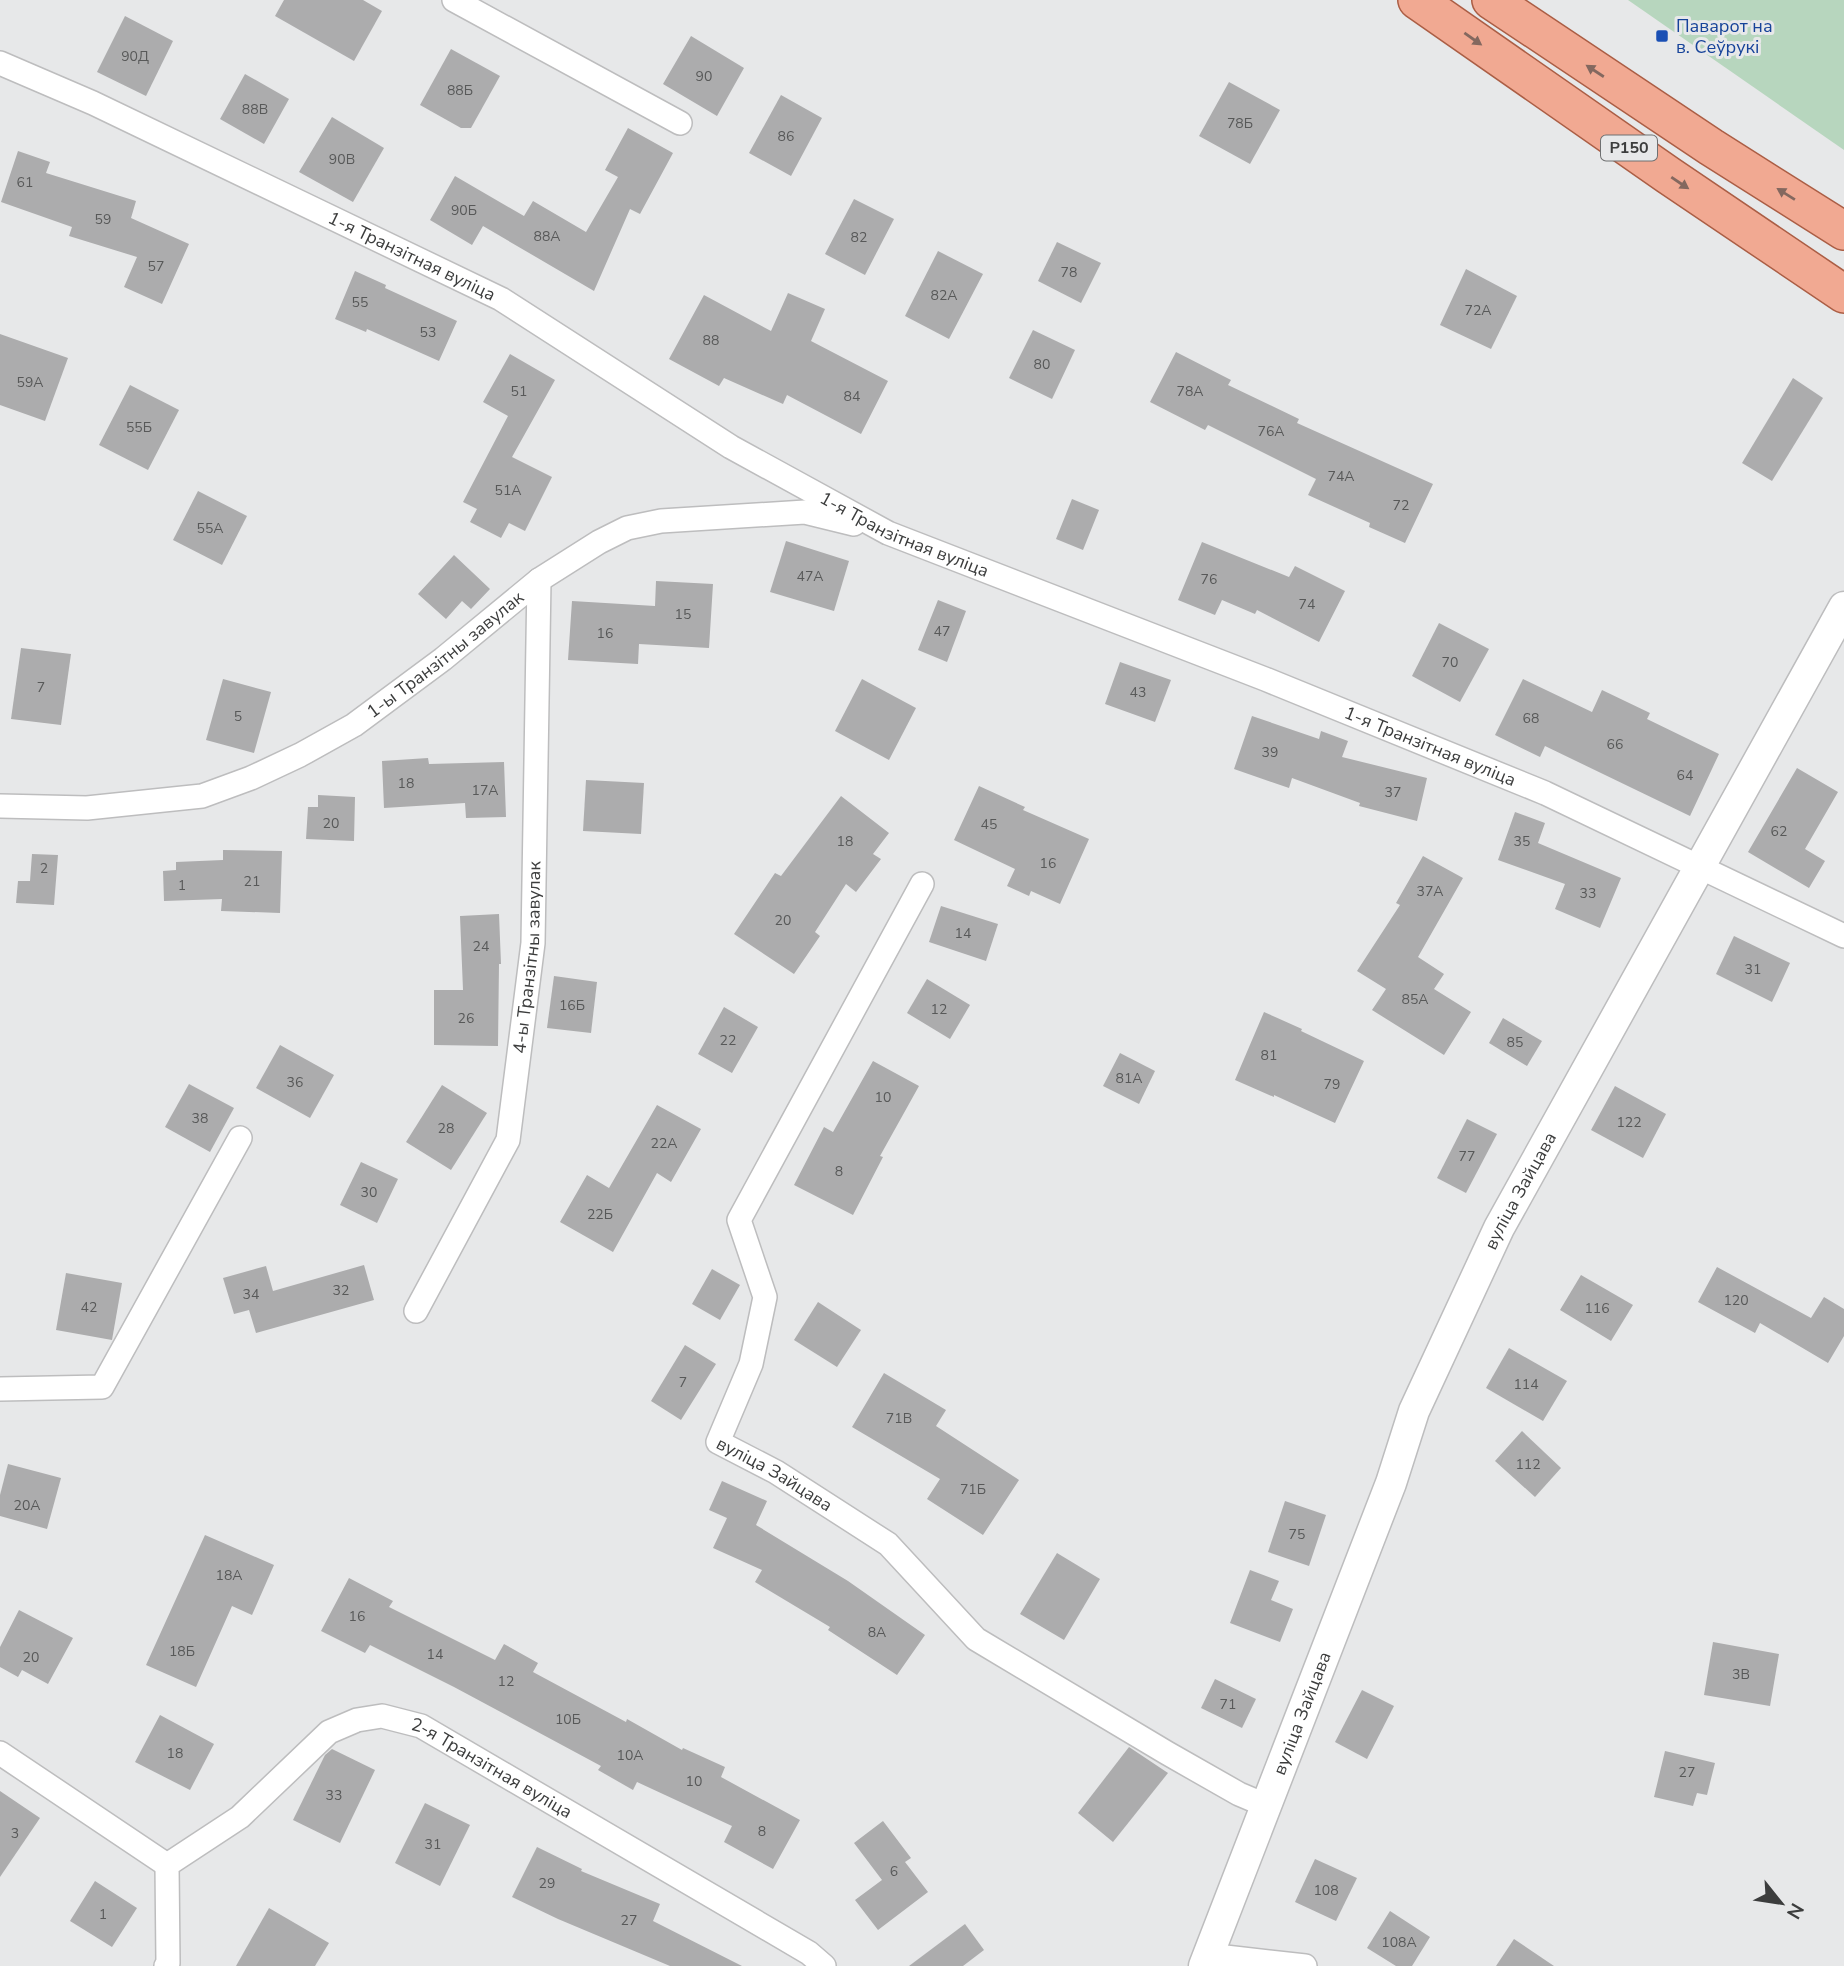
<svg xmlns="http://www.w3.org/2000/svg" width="1844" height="1966" viewBox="0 0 1844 1966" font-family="'Nunito Sans',sans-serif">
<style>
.green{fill:#b7d6be}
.building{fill:#acacad}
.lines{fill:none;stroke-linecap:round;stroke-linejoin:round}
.minor-casing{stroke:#bdbdbe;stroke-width:26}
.tertiary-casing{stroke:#bdbdbe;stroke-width:33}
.primary-casing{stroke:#ab5e45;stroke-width:40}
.minor{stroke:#fff;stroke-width:23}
.tertiary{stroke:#fff;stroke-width:30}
.primary{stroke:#f1a992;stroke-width:37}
.oneway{fill:#84685f}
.transit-dot{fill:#1a4fb4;stroke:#e7e8e9;stroke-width:2.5}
.labels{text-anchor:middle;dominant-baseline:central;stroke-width:6;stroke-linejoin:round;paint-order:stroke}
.number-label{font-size:14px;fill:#585959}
.shield{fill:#e7e8e9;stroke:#6f7071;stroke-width:2}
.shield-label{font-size:16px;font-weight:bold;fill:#3c3d3d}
.transit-label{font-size:18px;fill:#164399;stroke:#e7e8e9;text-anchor:start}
.street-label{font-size:18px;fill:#3c3d3d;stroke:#e7e8e9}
</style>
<rect width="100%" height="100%" fill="#e7e8e9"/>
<!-- green -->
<path class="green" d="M1628,0h216v150z"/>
<!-- building -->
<g class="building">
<path d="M284,0h79l19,11 -28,50 -79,-45z"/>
<path d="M125,16l48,25 -27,55 -49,-24z"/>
<path d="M691,36l53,32 -27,48 -54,-32z"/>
<path d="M451,49l49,27 -29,52h-10l-41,-23z"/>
<path d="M245,74l44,25 -25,45 -44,-25z"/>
<path d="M1229,82l51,28 -30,54 -51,-28z"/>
<path d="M781,95l41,23 -31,58 -42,-23z"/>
<path d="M332,117l52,31 -31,54 -54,-30z"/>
<path d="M628,128l45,25 -33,61 -10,-5 -36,82 -111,-65 -11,19 -42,-25 25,-44 69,40 9,-15 53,31 32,-55 -13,-7z"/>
<path d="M18,151l32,11 -4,11 90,28 -5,17 58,26 -27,60 -38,-17 13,-30 -68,-21 3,-9 -71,-25z"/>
<path d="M854,199l40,20 -29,56 -40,-21z"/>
<path d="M1057,242l44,21 -20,40 -43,-22z"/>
<path d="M938,251l45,23 -34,65 -44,-23z"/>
<path d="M1466,269l51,27 -26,53 -51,-24z"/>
<path d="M355,271l31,14 -1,3 72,33 -18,40 -72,-32 -1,3 -31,-13z"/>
<path d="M788,293l37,16 -14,32 77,40 -27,53 -74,-39 -4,9 -59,-26 -5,8 -50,-27 35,-64 67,36z"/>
<path d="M1033,330l42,20 -23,49 -43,-21z"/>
<path d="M0,334l68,24 -23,63 -45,-16z"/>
<path d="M1176,352l55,28 -3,5 71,34 -2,4 136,61 -28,59 -36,-16 1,-4 -62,-28 8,-16 -108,-54 -3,5 -55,-28z"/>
<path d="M510,354l45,26 -43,77 40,20 -27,54 -16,-8 -8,15 -31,-16 7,-13 -14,-7 45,-86 -25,-14z"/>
<path d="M1793,378l30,20 -51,83 -30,-18z"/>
<path d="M130,385l49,25 -31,60 -49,-25z"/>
<path d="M198,491l49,25 -25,49 -49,-25z"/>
<path d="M1072,499l27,11 -16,40 -27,-11z"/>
<path d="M786,541l63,20 -15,50 -64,-19z"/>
<path d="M1202,542l87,35 6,-11 50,25 -26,51 -62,-32 -2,4 -33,-14 -7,15 -37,-15z"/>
<path d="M454,555l36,34 -19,20 -9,-8 -16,18 -28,-25z"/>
<path d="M656,581l57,3 -4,64 -70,-4 -1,20 -70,-4 4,-59 83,5z"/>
<path d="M938,600l28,11 -19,51 -29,-12z"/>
<path d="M1439,623l50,26 -29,53 -48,-26z"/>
<path d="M21,648l50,6 -10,71 -50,-6z"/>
<path d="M1120,662l51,18 -16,42 -50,-18z"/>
<path d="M223,679l48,13 -17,61 -48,-13z"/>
<path d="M862,679l54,29 -27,52 -54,-29z"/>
<path d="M1523,679l69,33 10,-22 48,23 -3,6 72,35 -29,62 -145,-70 -5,11 -45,-22z"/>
<path d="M1252,716l67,23 2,-8 27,10 -6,16 85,21 -10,43 -58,-15 1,-3 -68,-25 -3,10 -55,-19z"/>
<path d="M428,758l1,6 75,-2 2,55 -40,1 -1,-15 -81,5 -2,-47z"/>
<path d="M1797,768l41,24 -33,57 20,12 -16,27 -61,-36z"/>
<path d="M586,780l58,3 -3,51 -58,-3z"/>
<path d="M979,786l46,21 -2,3 66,29 -29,65 -29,-13 -2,5 -22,-10 8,-17 -61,-29z"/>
<path d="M318,795l37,2 -1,44 -48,-2 2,-32h10z"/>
<path d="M841,796l48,37 -16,21 8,5 -25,33 -10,-8 -31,48 5,4 -26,38 -60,-40 41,-61 6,3z"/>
<path d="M1515,812l30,11 -7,20 83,35 -21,50 -45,-19 10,-25 -67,-24z"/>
<path d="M223,850l59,1 -2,62 -59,-2 1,-12 -58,2 -1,-30 13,-1v-8l47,-2z"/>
<path d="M32,854l26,1 -4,50 -38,-2 2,-22h12z"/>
<path d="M1423,856l40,22 -45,79 26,17 -10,15 37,23 -27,43 -72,-45 14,-21 -29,-18 43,-66 -4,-2z"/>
<path d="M941,906l57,18 -12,37 -57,-19z"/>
<path d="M499,914l2,50h-2l-1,82 -64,-1v-55h29l-3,-74z"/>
<path d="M1734,936l56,27 -18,39 -56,-28z"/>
<path d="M554,976l43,6 -6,51 -44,-5z"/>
<path d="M927,979l43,26 -20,34 -43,-26z"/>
<path d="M724,1007l34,20 -26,46 -34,-19z"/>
<path d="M1264,1012l38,17 -1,2 63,30 -29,62 -61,-28v2l-39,-17z"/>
<path d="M1503,1018l39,23 -15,25 -38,-23z"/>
<path d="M280,1045l54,30 -24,43 -54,-30z"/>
<path d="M1120,1053l35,18 -16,33 -36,-18z"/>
<path d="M873,1061l46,25 -39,70 3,1 -30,58 -59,-30 30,-58 9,5z"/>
<path d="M189,1084l45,24 -24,44 -45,-25z"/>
<path d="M442,1085l45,28 -36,57 -45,-28z"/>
<path d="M1615,1086l51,28 -23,44 -52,-28z"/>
<path d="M657,1105l44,24 -30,53 -14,-9 -44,79 -53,-30 27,-47 22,13z"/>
<path d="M1467,1119l30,15 -31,59 -29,-15z"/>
<path d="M361,1162l37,17 -21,44 -37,-18z"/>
<path d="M364,1265l10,35 -118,33 -7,-23 -15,4 -11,-36 43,-12 7,25z"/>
<path d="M1717,1267l94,51 13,-21 20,12v27l-16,27 -68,-40 -5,10 -57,-31z"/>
<path d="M712,1269l28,16 -20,35 -28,-16z"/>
<path d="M66,1273l56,10 -10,57 -56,-10z"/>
<path d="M1581,1275l52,30 -22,36 -51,-31z"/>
<path d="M818,1302l43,28 -24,37 -43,-27z"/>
<path d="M685,1345l31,19 -35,56 -30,-19z"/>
<path d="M1509,1348l58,33 -24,40 -57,-33z"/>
<path d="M884,1373l62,37 -10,16 83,54 -36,55 -56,-36 13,-20 -88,-52z"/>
<path d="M1522,1431l39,37 -26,29 -40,-36z"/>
<path d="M8,1464l53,14 -14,51 -47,-13v-21z"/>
<path d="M722,1481l45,20 -11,24 92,56 77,54 -28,40 -69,-45 2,-3 -75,-45 7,-12 -49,-22 14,-30 -18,-8z"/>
<path d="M1285,1501l41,14 -17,51 -41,-14z"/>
<path d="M205,1535l69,30 -22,50 -20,-9 -36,81 -50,-22z"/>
<path d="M1057,1553l43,26 -36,61 -44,-26z"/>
<path d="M1250,1570l29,11 -8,19 22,9 -13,33 -50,-19z"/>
<path d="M349,1578l44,23 -4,6 106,53 9,-16 34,19 -5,9 93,50 1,-3 55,31 1,-2 42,19 -4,10 79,43 -27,49 -49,-27 8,-16 -95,-44 -4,8 -35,-20 3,-4 -147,-79 -84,-42 -5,8 -44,-22z"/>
<path d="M19,1610l54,28 -25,46 -26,-14 -4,7 -18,-10v-20z"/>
<path d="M1713,1642l66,12 -9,52 -66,-11z"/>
<path d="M1215,1679l41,20 -14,29 -41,-20z"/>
<path d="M1362,1690l32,16 -27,53 -32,-17z"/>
<path d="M160,1715l54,29 -24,46 -55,-28z"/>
<path d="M1129,1747l39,26 -55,69 -35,-29z"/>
<path d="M332,1749l43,21 -35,73 -47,-23 32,-65z"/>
<path d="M1665,1751l50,12 -8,32 -10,-2 -4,13 -39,-9z"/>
<path d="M0,1791l40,27 -40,59z"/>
<path d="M425,1803l45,22 -30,61 -45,-23z"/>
<path d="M883,1821l28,37 -6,4 23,30 -50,38 -23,-30 27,-20 -28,-37z"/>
<path d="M537,1847l45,22 -1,2 79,33 -7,17 89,45h-72l-112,-47 -46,-22z"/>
<path d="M1315,1859l42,19 -21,43 -41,-19z"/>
<path d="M95,1881l42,27 -25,39 -42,-26z"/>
<path d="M269,1908l60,35 -14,23h-79z"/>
<path d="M1390,1911l40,26 -18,29h-16l-29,-18z"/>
<path d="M965,1924l19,26 -21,16h-54z"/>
<path d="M1514,1939l40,27h-58z"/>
</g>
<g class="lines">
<defs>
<g id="minor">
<path d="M454,0l226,123"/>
<path id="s1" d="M0,63l93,40 408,196 230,148 157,86 377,146 280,114 299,143"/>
<path id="s2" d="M0,806l87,2 115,-12 49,-18 49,-23 54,-30 89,-66 96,-79 60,-38 28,-14 34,-7 144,-9 49,12"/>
<path id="s3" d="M922,884l-183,336 26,77 -14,67 -33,78 58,30 112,72 88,95 191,114 72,41 26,11"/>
<path id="s4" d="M416,1311l92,-171 25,-197 6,-363"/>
<path d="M0,1389l102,-2 138,-249"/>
<path d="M0,1753l167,112"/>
<path d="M1208,1955l97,11"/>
<path id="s5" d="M166,1966l2,-3 -1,-98 73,-48 89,-85 28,-12 25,-4 39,10 388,227 15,13"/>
</g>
<g id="tertiary">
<path id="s6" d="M1204,1966l187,-483 23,-72 85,-183 345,-621"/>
</g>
<g id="primary">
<path d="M1417,0l251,175 176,119"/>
<path d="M1491,0l220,147 133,84"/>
</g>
</defs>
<!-- minor casing -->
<use href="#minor" class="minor-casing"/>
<!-- tertiary casing -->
<use href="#tertiary" class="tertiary-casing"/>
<!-- primary casing -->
<use href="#primary" class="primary-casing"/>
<!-- minor -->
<use href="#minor" class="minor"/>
<!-- tertiary -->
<use href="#tertiary" class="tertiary"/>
<!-- primary -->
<use href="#primary" class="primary"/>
</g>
<!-- one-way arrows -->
<defs><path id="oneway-solid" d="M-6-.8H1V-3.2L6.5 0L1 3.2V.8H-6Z" transform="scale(1.75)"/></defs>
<g class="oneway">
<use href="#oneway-solid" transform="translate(1473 39) rotate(35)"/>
<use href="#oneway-solid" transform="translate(1595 71) rotate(-147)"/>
<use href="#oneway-solid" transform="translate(1680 183) rotate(34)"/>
<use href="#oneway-solid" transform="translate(1786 194) rotate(-148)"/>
</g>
<!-- markers -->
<rect class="transit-dot" x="1655" y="29" width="14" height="14" rx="3.5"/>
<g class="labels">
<!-- number labels -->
<g class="number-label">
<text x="135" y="56">90Д</text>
<text x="704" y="76">90</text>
<text x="460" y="90">88Б</text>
<text x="255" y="109">88В</text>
<text x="1240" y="123">78Б</text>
<text x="786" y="136">86</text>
<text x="342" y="159">90В</text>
<text x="25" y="182">61</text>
<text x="464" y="210">90Б</text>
<text x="103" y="219">59</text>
<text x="547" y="236">88А</text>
<text x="859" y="237">82</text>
<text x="156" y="266">57</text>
<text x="1069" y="272">78</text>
<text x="944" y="295">82А</text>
<text x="360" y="302">55</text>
<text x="1478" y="310">72А</text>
<text x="428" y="332">53</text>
<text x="711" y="340">88</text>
<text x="1042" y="364">80</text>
<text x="30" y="382">59А</text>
<text x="519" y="391">51</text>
<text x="1190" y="391">78А</text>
<text x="852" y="396">84</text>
<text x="139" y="427">55Б</text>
<text x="1271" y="431">76А</text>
<text x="1341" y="476">74А</text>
<text x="508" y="490">51А</text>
<text x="1401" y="505">72</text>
<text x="210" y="528">55А</text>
<text x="810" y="576">47А</text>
<text x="1209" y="579">76</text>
<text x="1307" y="604">74</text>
<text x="683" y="614">15</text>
<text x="942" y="631">47</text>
<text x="605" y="633">16</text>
<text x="1450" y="662">70</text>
<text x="41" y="687">7</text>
<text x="1138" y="692">43</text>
<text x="238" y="716">5</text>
<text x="1531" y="718">68</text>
<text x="1615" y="744">66</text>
<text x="1270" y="752">39</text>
<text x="1685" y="775">64</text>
<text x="406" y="783">18</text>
<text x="485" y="790">17А</text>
<text x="1393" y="792">37</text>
<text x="331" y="823">20</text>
<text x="989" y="824">45</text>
<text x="1779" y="831">62</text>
<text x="845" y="841">18</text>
<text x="1522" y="841">35</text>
<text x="1048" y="863">16</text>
<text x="44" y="868">2</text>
<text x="252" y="881">21</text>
<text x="182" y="885">1</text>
<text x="1430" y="891">37А</text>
<text x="1588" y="893">33</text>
<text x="783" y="920">20</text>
<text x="963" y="933">14</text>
<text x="481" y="946">24</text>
<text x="1753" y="969">31</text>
<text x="1415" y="999">85А</text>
<text x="572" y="1005">16Б</text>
<text x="939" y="1009">12</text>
<text x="466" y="1018">26</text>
<text x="728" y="1040">22</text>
<text x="1515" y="1042">85</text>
<text x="1269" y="1055">81</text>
<text x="1129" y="1078">81А</text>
<text x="295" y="1082">36</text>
<text x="1332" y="1084">79</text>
<text x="883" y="1097">10</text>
<text x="200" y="1118">38</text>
<text x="1629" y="1122">122</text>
<text x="446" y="1128">28</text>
<text x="664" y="1143">22А</text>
<text x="1467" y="1156">77</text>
<text x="839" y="1171">8</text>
<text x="369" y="1192">30</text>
<text x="600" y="1214">22Б</text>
<text x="341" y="1290">32</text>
<text x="251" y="1294">34</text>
<text x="1736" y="1300">120</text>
<text x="89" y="1307">42</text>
<text x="1597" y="1308">116</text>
<text x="683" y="1382">7</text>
<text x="1526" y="1384">114</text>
<text x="899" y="1418">71В</text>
<text x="1528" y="1464">112</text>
<text x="973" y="1489">71Б</text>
<text x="27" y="1505">20А</text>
<text x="1297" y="1534">75</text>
<text x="229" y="1575">18А</text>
<text x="357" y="1616">16</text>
<text x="877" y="1632">8А</text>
<text x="182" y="1651">18Б</text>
<text x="435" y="1654">14</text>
<text x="31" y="1657">20</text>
<text x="1741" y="1674">3В</text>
<text x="506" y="1681">12</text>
<text x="1228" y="1704">71</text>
<text x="568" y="1719">10Б</text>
<text x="175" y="1753">18</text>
<text x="630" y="1755">10А</text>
<text x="1687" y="1772">27</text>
<text x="694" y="1781">10</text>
<text x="334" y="1795">33</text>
<text x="762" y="1831">8</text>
<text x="15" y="1833">3</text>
<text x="433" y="1844">31</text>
<text x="894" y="1871">6</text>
<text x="547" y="1883">29</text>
<text x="1326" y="1890">108</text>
<text x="103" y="1914">1</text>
<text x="629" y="1920">27</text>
<text x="1399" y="1942">108А</text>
</g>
<!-- shield labels -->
<rect class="shield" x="1601" y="135.5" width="56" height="25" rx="5"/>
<g class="shield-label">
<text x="1629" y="148">Р150</text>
</g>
<!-- transit labels -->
<g class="transit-label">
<text x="1676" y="26">Паварот на<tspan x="1676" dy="21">в. Сеўрукі</tspan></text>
</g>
<!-- street labels -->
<g class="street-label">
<text stroke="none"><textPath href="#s1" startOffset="455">1-я Транзітная вуліца</textPath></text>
<text stroke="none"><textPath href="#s1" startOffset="1022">1-я Транзітная вуліца</textPath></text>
<text stroke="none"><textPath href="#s2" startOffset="486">1-ы Транзітны завулак</textPath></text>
<text stroke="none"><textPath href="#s1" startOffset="1589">1-я Транзітная вуліца</textPath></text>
<text stroke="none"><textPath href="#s4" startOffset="378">4-ы Транзітны завулак</textPath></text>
<text stroke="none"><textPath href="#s6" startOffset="838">вуліца Зайцава</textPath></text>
<text stroke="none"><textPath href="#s3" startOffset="682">вуліца Зайцава</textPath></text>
<text stroke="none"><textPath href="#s6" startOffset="271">вуліца Зайцава</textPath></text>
<text stroke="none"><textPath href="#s5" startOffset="490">2-я Транзітная вуліца</textPath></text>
</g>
</g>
<!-- north arrow -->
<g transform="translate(1781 1903) rotate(120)" stroke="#e7e8e9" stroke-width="5" paint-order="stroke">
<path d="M0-5L12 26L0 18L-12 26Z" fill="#3c3d3d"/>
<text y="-10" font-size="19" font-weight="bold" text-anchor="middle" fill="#3c3d3d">N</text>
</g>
</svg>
